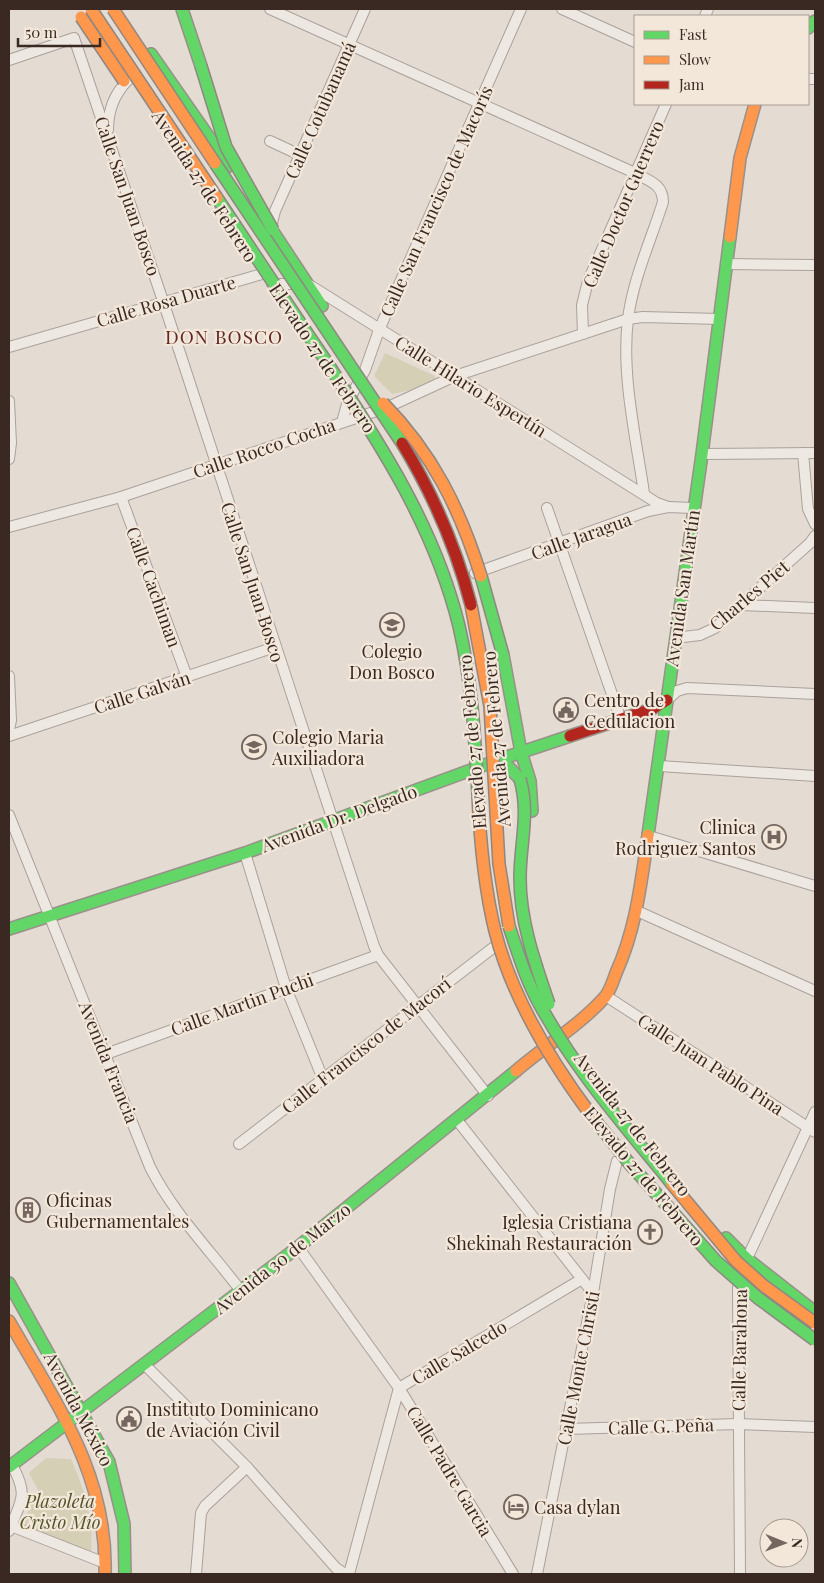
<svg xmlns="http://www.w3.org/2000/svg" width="824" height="1583" viewBox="0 0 824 1583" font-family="'Playfair Display',serif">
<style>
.green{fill:#d5cfb6}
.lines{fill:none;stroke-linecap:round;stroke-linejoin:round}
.street-casing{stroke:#aaa19b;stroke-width:12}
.fast-casing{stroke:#9a908a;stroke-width:14}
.slow-casing{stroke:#9a908a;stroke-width:14}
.jam-casing{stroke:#9a908a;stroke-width:14}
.street{stroke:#ede8e2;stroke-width:10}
.fast{stroke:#63d668;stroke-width:11}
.slow{stroke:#ff974d;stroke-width:11}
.jam{stroke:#b3261e;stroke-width:11}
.fast-bridge-casing{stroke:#908782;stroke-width:14;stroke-linecap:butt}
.slow-bridge-casing{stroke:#908782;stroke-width:14;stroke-linecap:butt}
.jam-bridge-casing{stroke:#908782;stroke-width:14;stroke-linecap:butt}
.fast-bridge{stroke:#63d668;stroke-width:11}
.slow-bridge{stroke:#ff974d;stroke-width:11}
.jam-bridge{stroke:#b3261e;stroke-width:11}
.labels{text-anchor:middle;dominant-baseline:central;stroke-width:4.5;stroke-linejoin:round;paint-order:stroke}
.street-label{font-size:18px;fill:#392922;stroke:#f3e7da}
.poi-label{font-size:18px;fill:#392922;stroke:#f3e7da;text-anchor:start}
.park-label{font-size:18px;font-style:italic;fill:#52542a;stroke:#f3e7da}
.neighbourhood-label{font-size:19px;letter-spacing:1px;fill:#622625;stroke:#f3e7da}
</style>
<rect width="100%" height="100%" fill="#e4dbd3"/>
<!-- green -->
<g class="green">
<path d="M385,353l50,23 -1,9 -42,9 -18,-18z"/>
<path d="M46,1458l25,1c14,33 23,59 20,95l-71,-25 18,-39 -9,-17z"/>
</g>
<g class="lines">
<defs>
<g id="street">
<path d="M270,9l365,164c14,8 28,11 28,29 -12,38 -30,77 -35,117 -7,55 8,119 16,174"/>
<path d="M562,9l73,33"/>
<path d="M705,16l3,-7"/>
<path d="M9,60l65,-22 89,263 211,645 4,9 110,141"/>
<path d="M808,79h7"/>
<path d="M108,130c0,-19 7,-37 20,-50"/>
<path d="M270,141l30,14"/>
<path d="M271,227l4,-16 90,-202"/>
<path d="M726,264l89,1"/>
<path d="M272,284h36l349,219 11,4"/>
<path d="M583,334l-1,-29 6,-24 78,-177"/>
<path d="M9,347l253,-73 1,-8"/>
<path d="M9,401l2,42 -2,16"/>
<path d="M342,422l5,-18 18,-34 14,-40 142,-321"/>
<path d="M803,453l5,56 7,15"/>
<path d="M702,454l113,-1"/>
<path d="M121,497l66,180"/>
<path d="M547,508l74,212"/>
<path d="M9,527l112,-30 235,-79 32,-11 67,-31 173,-57 15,-2 76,2"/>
<path d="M475,573l173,-62 20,-4 25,1"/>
<path d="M741,605l74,3"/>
<path d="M675,638l25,-3 15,-7 95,-85 5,-7"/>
<path d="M9,676l2,44 -2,10"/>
<path d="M667,700l10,-9 10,-3 128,6"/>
<path d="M9,736l266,-89"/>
<path d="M659,766l156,10"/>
<path d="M9,815l141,352c23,46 60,83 91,124"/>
<path d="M649,836l166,50"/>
<path d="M245,853l41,135 37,91"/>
<path d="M637,911l178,80"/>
<path d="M606,996l209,136"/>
<path d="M106,1054l272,-99"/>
<path d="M457,1120l136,173"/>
<path d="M239,1144l255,-197"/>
<path d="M298,1247l101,141 114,186"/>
<path d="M745,1263l70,-151"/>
<path d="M145,1365l102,102 89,101 9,6"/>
<path d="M566,1429l172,-5 77,3"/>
<path d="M11,1526l94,37"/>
<path d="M9,1531c12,-31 20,-35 3,-66"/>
<path d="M196,1574l5,-61 4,-7 42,-39"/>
<path d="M349,1574l50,-186 183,-109"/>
<path d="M537,1574l56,-281 17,-104 7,-28"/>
<path d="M740,1574l-2,-286 2,-9"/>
</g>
<g id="fast">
<path d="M182,9l19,57"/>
<path d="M808,28l7,-7"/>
<path d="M151,54l78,112"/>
<path d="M266,221l56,85"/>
<path d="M503,655l18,97"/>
<path d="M521,752l9,29 2,30"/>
<path d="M501,759l19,20"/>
<path d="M648,835l54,-381 28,-217"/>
<path d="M9,929l236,-76 256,-94 69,-23"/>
<path d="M726,1238l20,20 69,54"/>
<path d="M9,1283l100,179 15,62 1,50"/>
<path d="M9,1467l289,-220 218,-176"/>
</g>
<g id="slow">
<path d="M730,237l10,-79 15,-54"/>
<path d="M516,1071c29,-25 63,-45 89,-74 5,-6 8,-16 11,-24 20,-44 25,-90 32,-138"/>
<path d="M9,1321c47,82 99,154 96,253"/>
</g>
<path id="jam" d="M570,736l82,-27 15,-9"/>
</defs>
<!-- street casing -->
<use href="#street" class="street-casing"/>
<!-- fast casing -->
<use href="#fast" class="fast-casing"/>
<!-- slow casing -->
<use href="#slow" class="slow-casing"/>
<!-- jam casing -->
<use href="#jam" class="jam-casing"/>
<!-- street -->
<use href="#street" class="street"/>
<!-- fast -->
<use href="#fast" class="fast"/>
<!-- slow -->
<use href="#slow" class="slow"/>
<!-- jam -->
<use href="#jam" class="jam"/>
<defs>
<g id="fast-bridge">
<path d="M201,66l25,81 47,83"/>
<path d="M215,163l187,280"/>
<path d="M217,198c36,54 72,109 109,163 55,84 109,167 133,265 13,56 16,112 19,169"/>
<path d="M481,576l22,79"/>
<path d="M520,779c10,35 0,64 0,99 0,44 15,85 29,126"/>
<path d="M509,926c9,27 17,54 31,79 36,66 85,121 132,179"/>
<path d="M591,1115l38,48 87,98 42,37 57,42"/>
</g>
<g id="slow-bridge">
<path d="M91,9l126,189"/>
<path d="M113,9l102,154"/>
<path d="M81,17l43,64"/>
<path d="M383,403c50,51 77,106 98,173"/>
<path d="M471,605l19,101 9,158 10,62"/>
<path d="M478,795c2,46 6,91 17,136 17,67 55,129 96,184"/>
<path d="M672,1184l64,77 28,25 51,37"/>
</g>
<path id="jam-bridge" d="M402,443c31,51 54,104 69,162"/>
</defs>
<!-- fast-bridge casing -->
<use href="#fast-bridge" class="fast-bridge-casing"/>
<!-- slow-bridge casing -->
<use href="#slow-bridge" class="slow-bridge-casing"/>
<!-- jam-bridge casing -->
<use href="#jam-bridge" class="jam-bridge-casing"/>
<!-- fast-bridge -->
<use href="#fast-bridge" class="fast-bridge"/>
<!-- slow-bridge -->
<use href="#slow-bridge" class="slow-bridge"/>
<!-- jam-bridge -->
<use href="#jam-bridge" class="jam-bridge"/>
</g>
<!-- icons -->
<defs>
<symbol id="school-ring" viewBox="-11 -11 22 22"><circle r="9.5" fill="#f3e7da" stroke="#756760" stroke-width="1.5"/><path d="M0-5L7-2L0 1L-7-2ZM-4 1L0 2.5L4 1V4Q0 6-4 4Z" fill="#756760"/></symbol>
<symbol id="civic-ring" viewBox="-11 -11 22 22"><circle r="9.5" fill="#f3e7da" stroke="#756760" stroke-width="1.5"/><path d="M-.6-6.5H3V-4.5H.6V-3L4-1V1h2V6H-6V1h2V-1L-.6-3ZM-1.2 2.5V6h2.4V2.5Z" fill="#756760"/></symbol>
<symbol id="hospital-ring" viewBox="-11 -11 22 22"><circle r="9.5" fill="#f3e7da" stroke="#756760" stroke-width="1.5"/><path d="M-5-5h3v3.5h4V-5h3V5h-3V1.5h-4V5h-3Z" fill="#756760"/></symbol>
<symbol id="building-ring" viewBox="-11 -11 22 22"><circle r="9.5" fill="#f3e7da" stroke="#756760" stroke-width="1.5"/><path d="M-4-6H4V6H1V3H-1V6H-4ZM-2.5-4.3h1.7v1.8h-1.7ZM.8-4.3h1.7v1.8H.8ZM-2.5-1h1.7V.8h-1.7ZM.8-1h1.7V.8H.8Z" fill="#756760"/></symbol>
<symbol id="church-ring" viewBox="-11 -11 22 22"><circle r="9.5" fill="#f3e7da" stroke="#756760" stroke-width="1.5"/><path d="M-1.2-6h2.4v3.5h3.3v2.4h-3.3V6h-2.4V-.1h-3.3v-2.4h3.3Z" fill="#756760"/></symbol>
<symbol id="hotel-ring" viewBox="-11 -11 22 22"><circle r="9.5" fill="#f3e7da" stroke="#756760" stroke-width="1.5"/><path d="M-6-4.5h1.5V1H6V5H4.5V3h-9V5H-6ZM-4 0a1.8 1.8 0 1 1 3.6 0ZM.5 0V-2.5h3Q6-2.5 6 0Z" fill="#756760"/></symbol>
</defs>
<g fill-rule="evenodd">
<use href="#school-ring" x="378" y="611" width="28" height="28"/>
<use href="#civic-ring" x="552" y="696" width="28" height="28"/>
<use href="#school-ring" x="240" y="733" width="28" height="28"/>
<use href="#hospital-ring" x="760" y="823" width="28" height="28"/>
<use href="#building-ring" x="14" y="1196" width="28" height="28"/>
<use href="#church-ring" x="636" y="1218" width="28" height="28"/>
<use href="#civic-ring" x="115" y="1405" width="28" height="28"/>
<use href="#hotel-ring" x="502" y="1493" width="28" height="28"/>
</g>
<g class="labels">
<!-- street labels -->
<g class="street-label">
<text transform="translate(320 110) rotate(-66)">Calle Cotubanamá</text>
<text transform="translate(205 186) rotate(57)">Avenida 27 de Febrero</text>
<text transform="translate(128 196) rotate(71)">Calle San Juan Bosco</text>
<text transform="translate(436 201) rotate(-66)">Calle San Francisco de Macorís</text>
<text transform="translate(623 204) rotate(-67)">Calle Doctor Guerrero</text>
<text transform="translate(166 301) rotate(-16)">Calle Rosa Duarte</text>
<text transform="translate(323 358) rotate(56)">Elevado 27 de Febrero</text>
<text transform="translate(471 386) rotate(32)">Calle Hilario Espertín</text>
<text transform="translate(264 448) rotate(-19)">Calle Rocco Cocha</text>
<text transform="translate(581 536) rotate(-20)">Calle Jaragua</text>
<text transform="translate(253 582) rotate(72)">Calle San Juan Bosco</text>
<text transform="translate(154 587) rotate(70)">Calle Cachiman</text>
<text transform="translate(682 588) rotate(-82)">Avenida San Martín</text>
<text transform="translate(749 595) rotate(-40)">Charles Piet</text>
<text transform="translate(142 692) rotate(-18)">Calle Galván</text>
<text transform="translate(496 739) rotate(-95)">Avenida 27 de Febrero</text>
<text transform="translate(472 742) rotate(-95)">Elevado 27 de Febrero</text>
<text transform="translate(339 818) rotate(-20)">Avenida Dr. Delgado</text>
<text transform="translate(242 1004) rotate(-20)">Calle Martin Puchi</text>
<text transform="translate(366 1045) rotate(-38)">Calle Francisco de Macorí</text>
<text transform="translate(109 1062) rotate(68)">Avenida Francia</text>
<text transform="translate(711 1064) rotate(33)">Calle Juan Pablo Pina</text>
<text transform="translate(633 1124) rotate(52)">Avenida 27 de Febrero</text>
<text transform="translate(644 1176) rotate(50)">Elevado 27 de Febrero</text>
<text transform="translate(282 1258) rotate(-38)">Avenida 30 de Marzo</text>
<text transform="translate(739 1350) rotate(-89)">Calle Barahona</text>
<text transform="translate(459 1352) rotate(-31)">Calle Salcedo</text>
<text transform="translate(578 1368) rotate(-79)">Calle Monte Christi</text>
<text transform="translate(79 1409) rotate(62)">Avenida México</text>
<text transform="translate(661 1426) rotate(-2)">Calle G. Peña</text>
<text transform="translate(450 1471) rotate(59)">Calle Padre Garcia</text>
</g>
<!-- poi labels -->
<g class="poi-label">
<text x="392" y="651" text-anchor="middle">Colegio<tspan x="392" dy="21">Don Bosco</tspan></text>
<text x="584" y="700">Centro de<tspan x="584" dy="21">Cedulacion</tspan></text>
<text x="272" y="737">Colegio Maria<tspan x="272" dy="21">Auxiliadora</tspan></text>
<text x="756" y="827" text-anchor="end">Clinica<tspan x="756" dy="21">Rodriguez Santos</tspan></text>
<text x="46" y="1200">Oficinas<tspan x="46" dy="21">Gubernamentales</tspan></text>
<text x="632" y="1222" text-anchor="end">Iglesia Cristiana<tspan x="632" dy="21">Shekinah Restauración</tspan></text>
<text x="146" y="1409">Instituto Dominicano<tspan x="146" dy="21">de Aviación Civil</tspan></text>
<text x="534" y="1507">Casa dylan</text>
</g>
<!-- park labels -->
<g class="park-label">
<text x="60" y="1501">Plazoleta<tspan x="60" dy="21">Cristo Mío</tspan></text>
</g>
<!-- neighbourhood labels -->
<g class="neighbourhood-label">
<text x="224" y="336">DON BOSCO</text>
</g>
</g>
<!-- border -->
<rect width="824" height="1583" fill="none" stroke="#392922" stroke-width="20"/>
<!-- legend -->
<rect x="634" y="15" width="175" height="90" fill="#f3e7da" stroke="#a99b90"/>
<rect x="644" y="31" width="25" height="8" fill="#63d668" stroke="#a99b90"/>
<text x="679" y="40" font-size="15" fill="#392922">Fast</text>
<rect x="644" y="56" width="25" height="8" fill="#ff974d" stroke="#a99b90"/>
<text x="679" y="65" font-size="15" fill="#392922">Slow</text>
<rect x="644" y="81" width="25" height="8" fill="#b3261e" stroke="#a99b90"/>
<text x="679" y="90" font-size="15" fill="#392922">Jam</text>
<!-- north arrow -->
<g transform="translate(784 1543) rotate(91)"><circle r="24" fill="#f3e7da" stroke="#a99b90"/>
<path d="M0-4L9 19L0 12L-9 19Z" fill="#756760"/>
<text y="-8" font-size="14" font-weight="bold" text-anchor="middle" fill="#392922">N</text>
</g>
<!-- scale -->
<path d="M18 38v8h82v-8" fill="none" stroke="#392922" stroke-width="2.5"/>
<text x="25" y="38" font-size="15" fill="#392922" stroke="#f3e7da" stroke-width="4" paint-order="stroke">50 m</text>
</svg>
